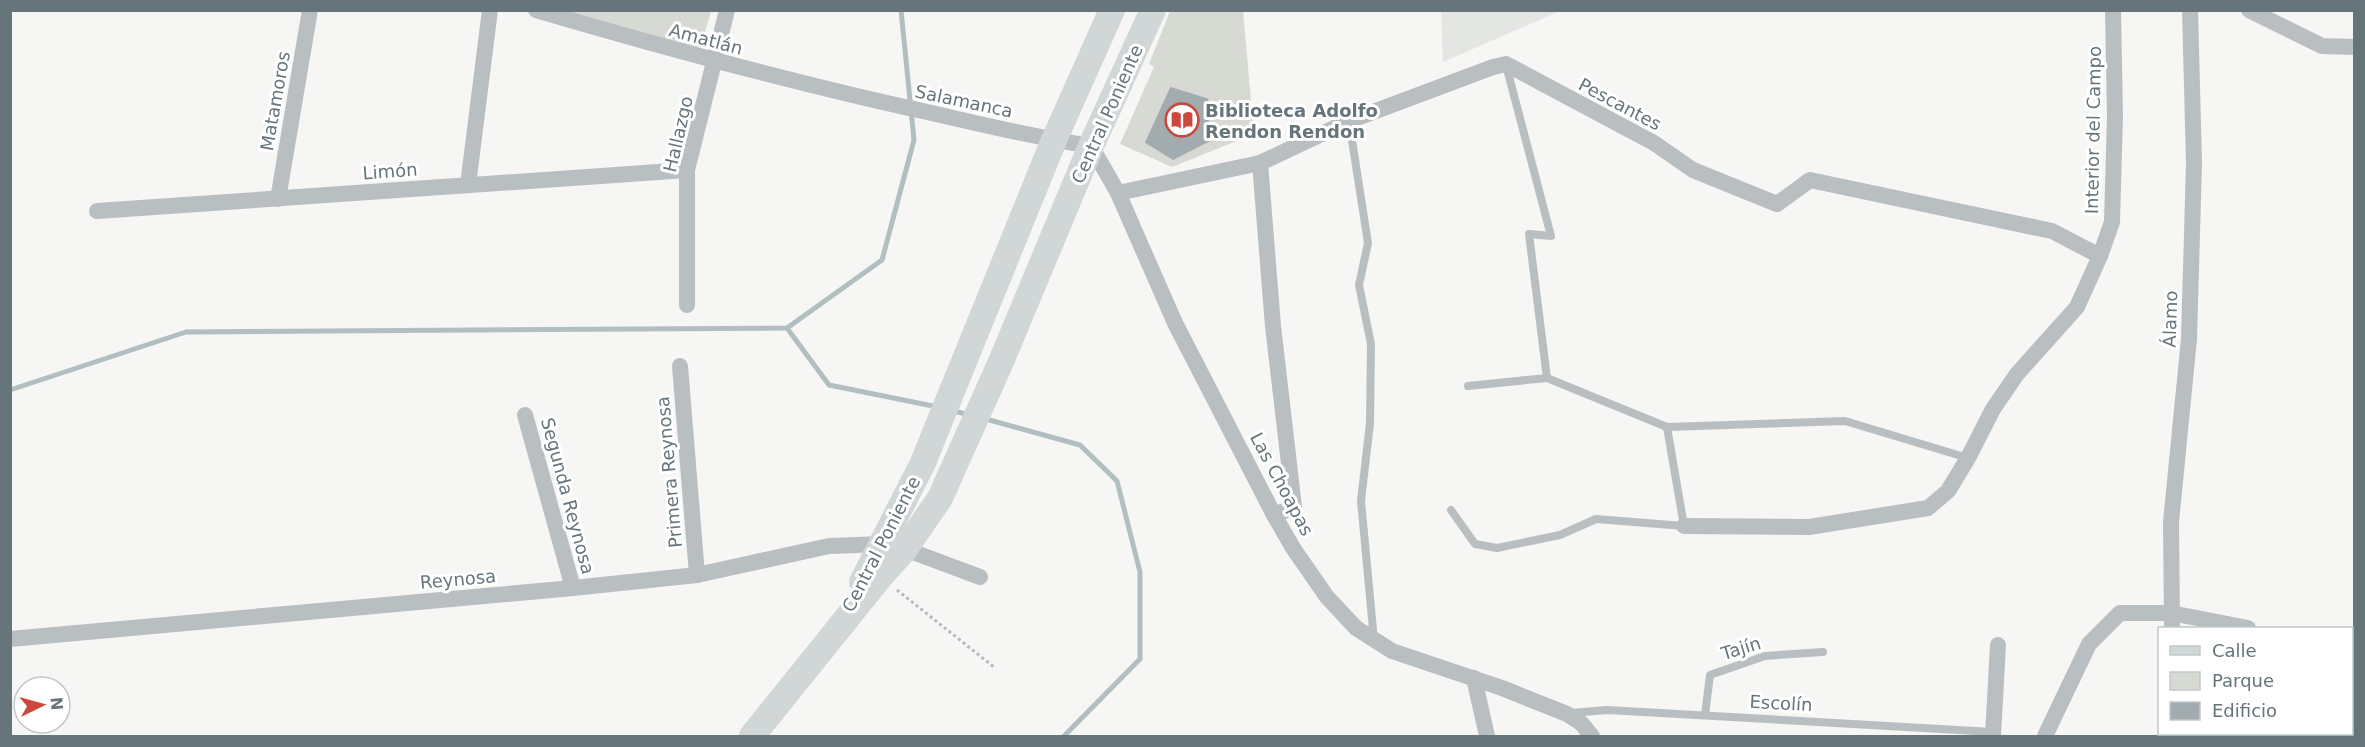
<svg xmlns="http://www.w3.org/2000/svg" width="2365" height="747" viewBox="0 0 2365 747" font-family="'DejaVu Sans',sans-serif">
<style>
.built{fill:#e4e6e4}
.green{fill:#d7dad3}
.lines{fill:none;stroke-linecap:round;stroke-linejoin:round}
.stream{stroke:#b2bfc1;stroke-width:5}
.building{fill:#a2abae;stroke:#d8d7d6;stroke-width:1.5}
.path{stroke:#b6babb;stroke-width:3;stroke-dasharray:3 3;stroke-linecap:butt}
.service{stroke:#b9bfc1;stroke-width:8}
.minor{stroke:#b9bfc1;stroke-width:16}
.primary{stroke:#d1d6d7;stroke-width:26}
.labels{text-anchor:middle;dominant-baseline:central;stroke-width:6;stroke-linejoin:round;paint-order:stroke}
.street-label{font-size:18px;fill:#65757a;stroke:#fff}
.poi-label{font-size:18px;font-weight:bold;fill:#65757a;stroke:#fff;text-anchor:start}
</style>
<rect width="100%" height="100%" fill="#f6f6f4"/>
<!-- built -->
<path class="built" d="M1441,11v-1l119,1 -117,51z"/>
<!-- green -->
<g class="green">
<path d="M563,11h148l-12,43z"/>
<path d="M1170,11h73l11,123 -82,33 -52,-23 34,-77 -5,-3z"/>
</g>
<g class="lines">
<!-- stream -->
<g class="stream">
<path d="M787,328l42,57 109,22"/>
<path d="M10,390l176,-58 601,-4 95,-68 32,-120 -13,-130"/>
<path d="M950,410l20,5"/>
<path d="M982,418l98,27 37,36 23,91v87l-76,77"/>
</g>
</g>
<!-- building -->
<path class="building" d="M1170,86l39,12 1,44 -37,19 -29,-18z"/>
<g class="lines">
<!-- path -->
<path class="path" d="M897,590l97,77"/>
<!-- service -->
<g class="service">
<path d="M1506,65l45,171 -22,-2 18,144"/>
<path d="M1349,121l19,122 -9,42 12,59 -1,79 -9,78 13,139"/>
<path d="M1468,386l79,-8 120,49 178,-6 123,37"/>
<path d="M1451,510l24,34 22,4 63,-13 36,-16 88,7 -17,-99"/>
<path d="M2352,712h2"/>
<path d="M1571,713l36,-3 386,22"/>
<path d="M1705,715l5,-40 55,-19 58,-4"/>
</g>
<!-- minor -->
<g class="minor">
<path d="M536,10c133,39 265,75 400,104 51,12 103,24 155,32l27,47 57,130 99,192 19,33 34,49 29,31 36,23 110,37 65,26 14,9 11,13"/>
<path d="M2249,10l73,36 32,1"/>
<path d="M1260,163l13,163 21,181 -20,8"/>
<path d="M468,185l22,-175"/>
<path d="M1118,193l142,-30 89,-42 144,-54 13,-3 148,79 39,27 84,34 33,-24 242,51 48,25"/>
<path d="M278,199l32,-189"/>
<path d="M97,211l590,-41"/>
<path d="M687,305v-135l40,-160"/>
<path d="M680,366l17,209"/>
<path d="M525,415l48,173"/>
<path d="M1684,526l125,1 119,-19 20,-17 20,-33 25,-49 24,-35 60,-67 23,-51 12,-34 3,-106 -2,-106"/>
<path d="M2172,628l-1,-106 18,-183 5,-176 -4,-153"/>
<path d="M10,639l563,-51 124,-13 132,-29 54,-2 22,5 75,28"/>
<path d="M1474,678l13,58"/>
<path d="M2176,734v2"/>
<path d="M1993,736l5,-91"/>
<path d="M2045,736l44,-92 31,-31h51l77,15"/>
<path d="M2319,736v-2"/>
</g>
<!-- primary -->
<g class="primary">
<path d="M862,582l60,-117 132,-325 58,-130"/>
<path d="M752,736l128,-159 25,-28 35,-51 60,-134 91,-218 62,-136"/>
</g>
</g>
<!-- icons -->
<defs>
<symbol id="library-ring" viewBox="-11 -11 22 22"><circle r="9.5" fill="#fff" stroke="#cc483e" stroke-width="1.5"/><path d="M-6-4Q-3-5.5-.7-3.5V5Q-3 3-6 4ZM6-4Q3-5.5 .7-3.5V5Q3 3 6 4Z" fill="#cc483e"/></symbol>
</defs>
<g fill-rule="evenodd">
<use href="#library-ring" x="1163" y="101" width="38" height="38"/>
</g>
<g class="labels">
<!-- street labels -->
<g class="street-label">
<text transform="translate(706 39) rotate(15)">Amatlán</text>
<text transform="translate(275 101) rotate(-80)">Matamoros</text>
<text transform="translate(964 101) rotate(12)">Salamanca</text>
<text transform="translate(1620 104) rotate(28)">Pescantes</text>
<text transform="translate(1107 114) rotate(-66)">Central Poniente</text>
<text transform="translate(2093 130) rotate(-89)">Interior del Campo</text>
<text transform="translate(678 134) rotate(-77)">Hallazgo</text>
<text transform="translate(390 171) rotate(-4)">Limón</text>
<text transform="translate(2170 319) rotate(-88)">Álamo</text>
<text transform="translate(669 472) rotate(-95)">Primera Reynosa</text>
<text transform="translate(1282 484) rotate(62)">Las Choapas</text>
<text transform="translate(568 496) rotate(75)">Segunda Reynosa</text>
<text transform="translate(881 544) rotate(-63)">Central Poniente</text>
<text transform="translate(458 579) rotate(-5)">Reynosa</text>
<text transform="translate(1741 648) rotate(-17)">Tajín</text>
<text transform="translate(1781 703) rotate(3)">Escolín</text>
</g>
<!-- poi labels -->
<g class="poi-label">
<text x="1205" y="110">Biblioteca Adolfo<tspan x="1205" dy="21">Rendon Rendon</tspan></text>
</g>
</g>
<!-- border -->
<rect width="2365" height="747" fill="none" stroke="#65757a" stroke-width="24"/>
<!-- legend -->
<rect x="2158" y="627" width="195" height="108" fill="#ffffff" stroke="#c1c8ca" stroke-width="1.5"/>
<rect x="2170" y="646" width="30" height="9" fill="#d1d6d7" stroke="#c1c8ca" stroke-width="1.5"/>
<text x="2212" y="657" font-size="18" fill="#65757a">Calle</text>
<rect x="2170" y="672" width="30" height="18" fill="#d7dad3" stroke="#c1c8ca" stroke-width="1.5"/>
<text x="2212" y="687" font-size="18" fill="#65757a">Parque</text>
<rect x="2170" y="702" width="30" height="18" fill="#a2abae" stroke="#c1c8ca" stroke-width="1.5"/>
<text x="2212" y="717" font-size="18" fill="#65757a">Edificio</text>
<!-- north arrow -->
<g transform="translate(42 705) rotate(85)"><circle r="28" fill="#ffffff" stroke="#c1c8ca" stroke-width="1.5"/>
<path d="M0-4.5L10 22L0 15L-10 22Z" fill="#cc483e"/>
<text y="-9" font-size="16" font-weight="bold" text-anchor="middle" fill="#65757a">N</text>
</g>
</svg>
